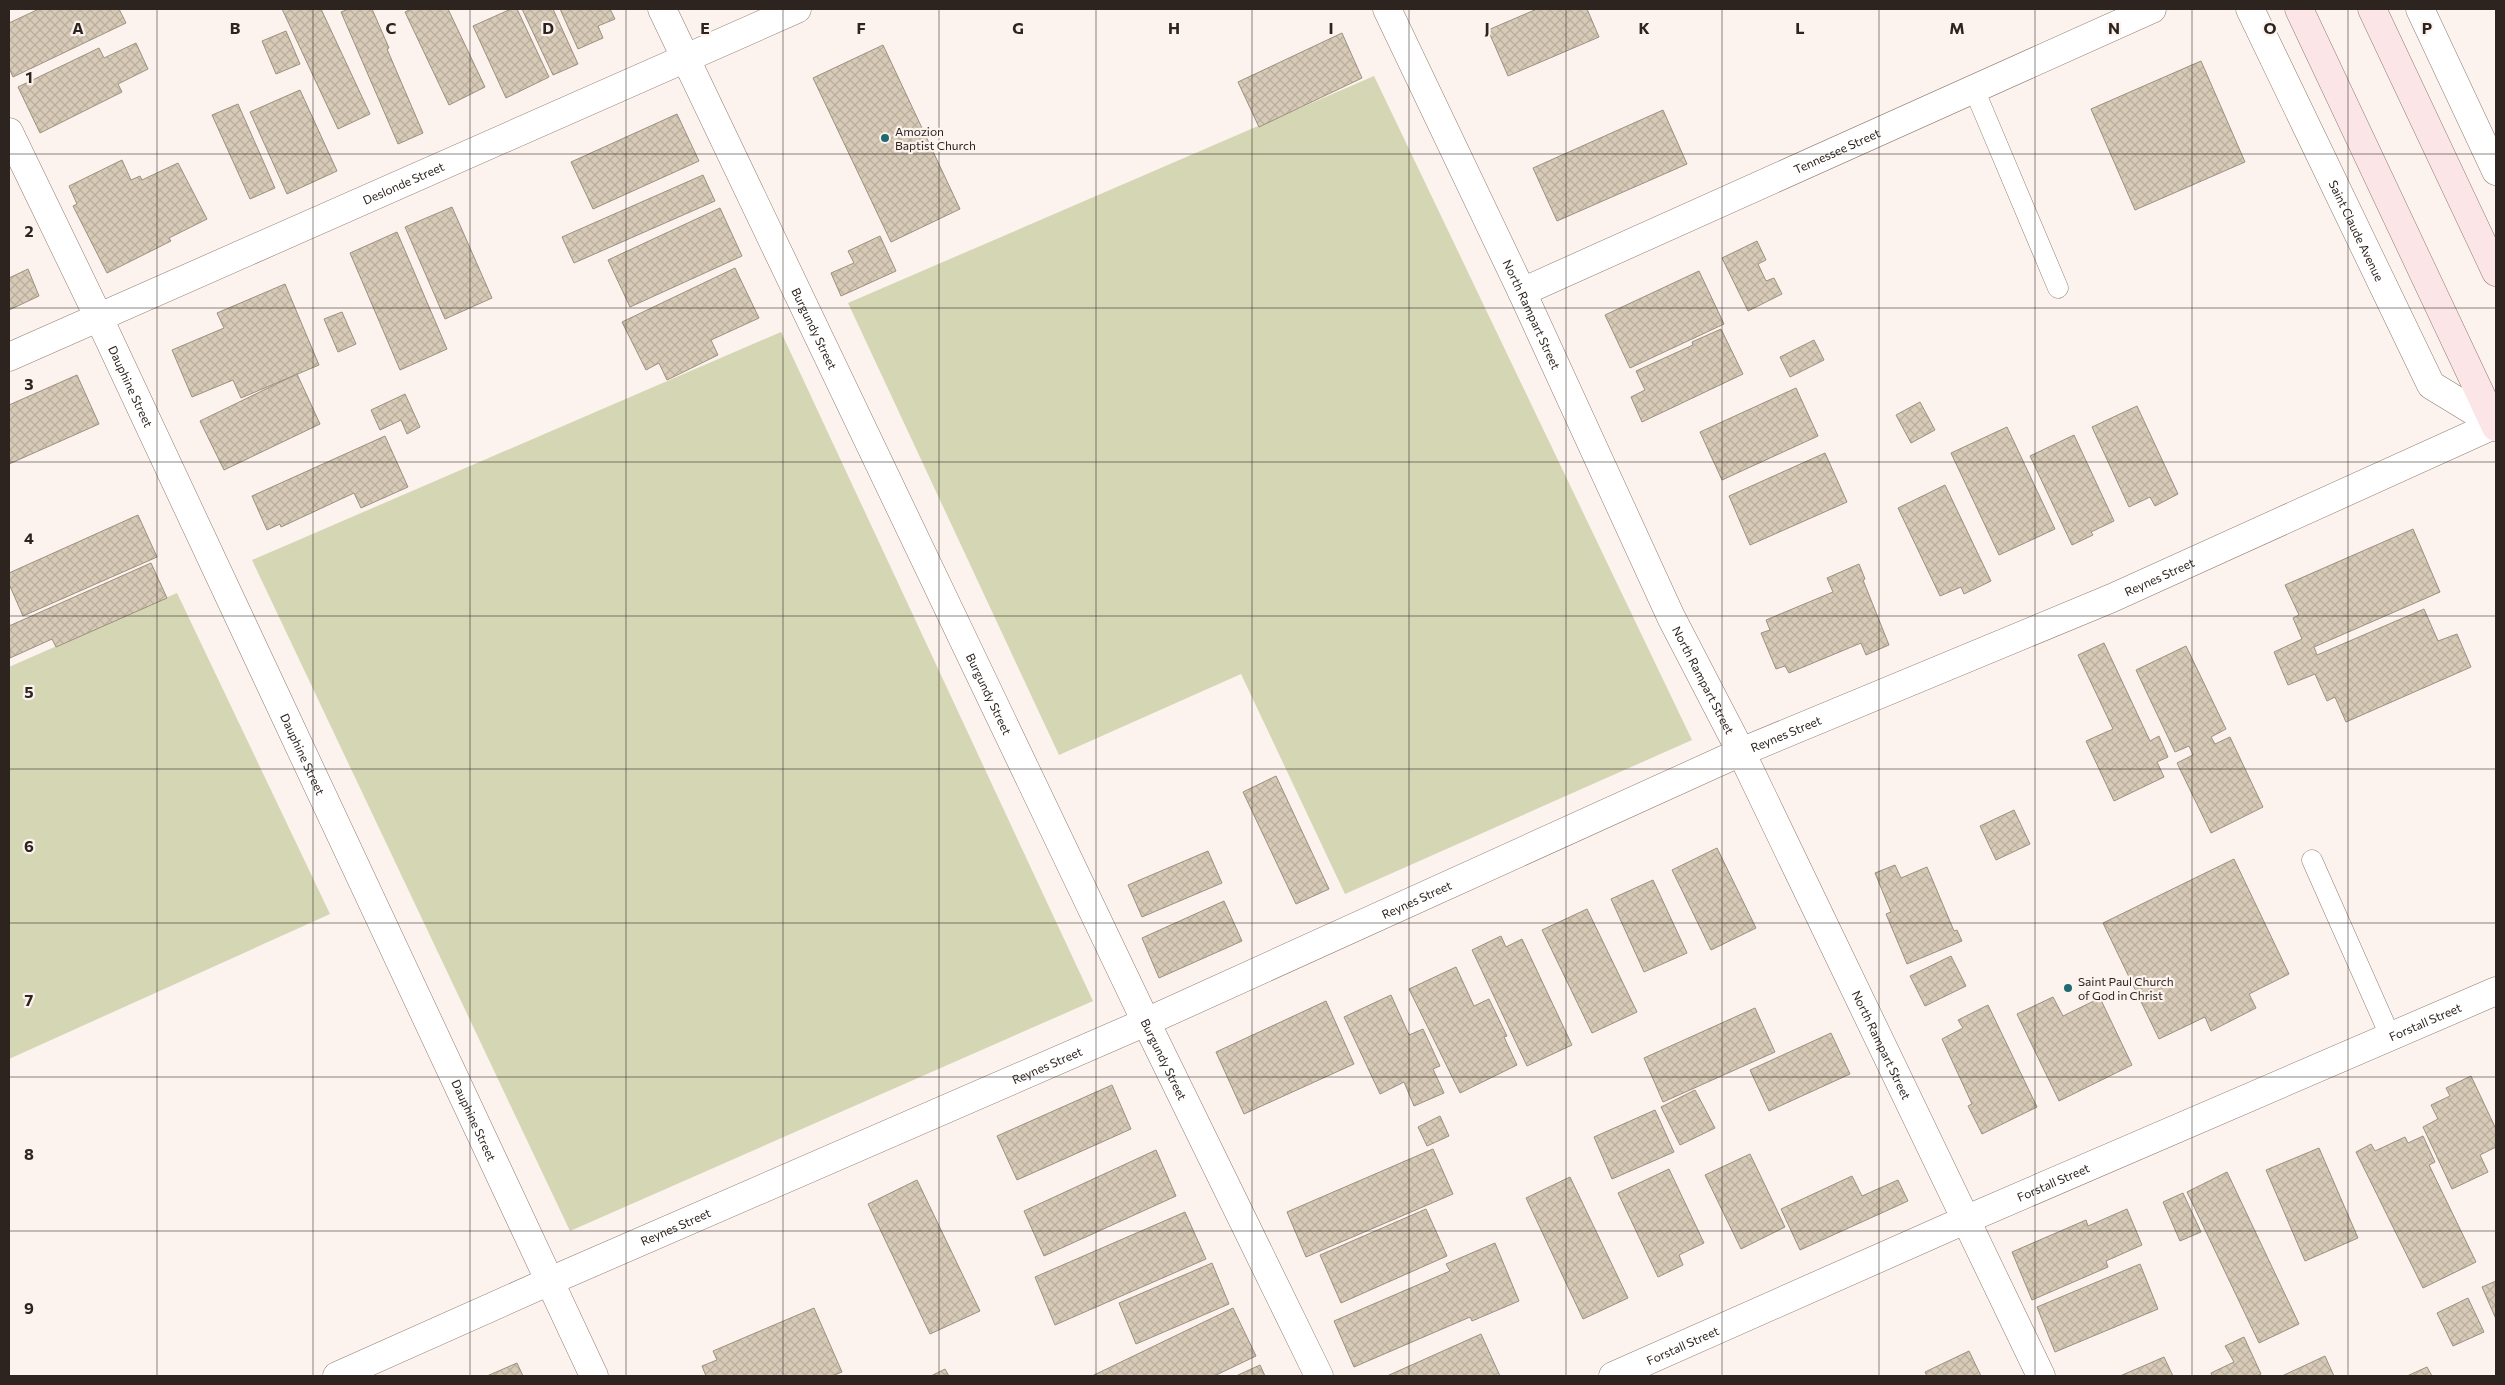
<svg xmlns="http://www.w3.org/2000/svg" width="2505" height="1385" viewBox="0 0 2505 1385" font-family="Commissioner,sans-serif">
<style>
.grass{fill:#d4d6b4}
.building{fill:url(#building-cross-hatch);stroke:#9d917f}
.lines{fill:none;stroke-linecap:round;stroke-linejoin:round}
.service-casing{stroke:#917c72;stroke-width:21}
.minor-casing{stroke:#917c72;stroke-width:29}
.secondary-casing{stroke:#917c72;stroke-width:29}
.service{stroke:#fff;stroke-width:20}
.minor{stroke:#fff;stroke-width:28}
.secondary{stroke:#fbe5e6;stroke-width:28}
.grid{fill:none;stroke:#2d2420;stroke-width:1;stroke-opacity:0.55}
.poi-dot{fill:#1f6b71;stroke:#fcf2ee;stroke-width:2}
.labels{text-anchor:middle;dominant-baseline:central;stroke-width:4.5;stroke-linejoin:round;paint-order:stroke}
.poi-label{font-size:12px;fill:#2d2420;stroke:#fcf2ee;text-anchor:start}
.street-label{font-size:12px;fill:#2d2420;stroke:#fcf2ee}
.grid-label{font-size:16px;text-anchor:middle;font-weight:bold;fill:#2d2420;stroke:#fcf2ee;stroke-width:4.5;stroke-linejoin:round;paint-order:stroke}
</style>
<defs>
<pattern id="building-cross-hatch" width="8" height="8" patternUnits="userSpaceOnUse" patternTransform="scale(1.25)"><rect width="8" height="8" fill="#d7cab7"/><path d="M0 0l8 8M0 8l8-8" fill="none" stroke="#b9ad9d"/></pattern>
</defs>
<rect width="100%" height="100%" fill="#fcf2ee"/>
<!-- grass -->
<g class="grass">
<path d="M1374,76l318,664 -347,154 -104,-220 -182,81 -211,-452z"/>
<path d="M781,332l312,669 -523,230 -318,-671z"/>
<path d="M177,593l153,321 -321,145v-392z"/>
</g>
<!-- building -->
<g class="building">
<path d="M39,9h80l7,14 -113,54 -4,-9v-45z"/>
<path d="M282,9h39l49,105 -32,15z"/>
<path d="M349,9h23l17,39 -2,1 36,84 -25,11 -57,-132z"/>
<path d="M411,9h37l37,78 -36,18 -44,-93z"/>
<path d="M511,9h6l32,68 -43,21 -33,-72z"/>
<path d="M522,9h31l25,55 -25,11z"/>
<path d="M560,9h50l5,10 -17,7 5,12 -25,11z"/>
<path d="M1537,9h50l12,28 -91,39 -20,-46z"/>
<path d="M286,31l14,33 -24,10 -14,-33z"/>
<path d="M1342,33l20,45 -103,49 -21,-45z"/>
<path d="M136,43l12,26 -30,15 4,8 -82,41 -22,-46 81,-39 5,10z"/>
<path d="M883,45l77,164 -69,33 -78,-164z"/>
<path d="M2201,61l44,101 -110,48 -44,-101z"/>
<path d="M300,90l37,81 -50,23 -37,-82z"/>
<path d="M238,104l37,84 -25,11 -38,-84z"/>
<path d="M1663,110l24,54 -130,57 -24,-53z"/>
<path d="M677,114l22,47 -106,48 -22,-47z"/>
<path d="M122,160l9,20 9,-4 2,4 36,-17 29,56 -38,19 2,3 -64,32 -34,-67 4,-2 -8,-18z"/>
<path d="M703,175l12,26 -141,62 -12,-26z"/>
<path d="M452,207l40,91 -47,21 -40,-92z"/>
<path d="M720,208l22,48 -112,51 -22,-47z"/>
<path d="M397,232l50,117 -47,21 -50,-117z"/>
<path d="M880,236l16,35 -55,25 -10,-23 23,-10 -6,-12z"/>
<path d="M1757,241l9,19 -8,4 8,17 8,-3 8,16 -34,17 -26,-53z"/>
<path d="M735,268l24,50 -48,22 7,15 -51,25 -8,-17 -13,7 -24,-48z"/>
<path d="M28,269l11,27 -30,14v-32z"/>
<path d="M1699,271l25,53 -94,44 -25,-53z"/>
<path d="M285,284l34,81 -78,33 -8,-18 -41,17 -20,-47 52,-22 -7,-15z"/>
<path d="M342,312l14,32 -18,8 -14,-33z"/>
<path d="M1721,329l22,45 -101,48 -11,-25 14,-7 -9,-19 57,-26 -1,-3z"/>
<path d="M1814,340l10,20 -34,17 -10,-20z"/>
<path d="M297,374l23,50 -96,46 -24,-49z"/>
<path d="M77,375l22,49 -90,40v-59z"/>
<path d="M1796,388l22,48 -96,44 -22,-48z"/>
<path d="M405,394l15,33 -13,7 -6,-14 -21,10 -9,-20z"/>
<path d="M1920,402l15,28 -24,13 -15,-28z"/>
<path d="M2137,406l41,88 -23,12 -5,-9 -21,10 -37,-80z"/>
<path d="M2007,427l48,102 -56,26 -48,-102z"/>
<path d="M2074,435l40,86 -23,11 2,3 -21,10 -42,-89z"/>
<path d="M385,436l23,51 -47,21 -7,-15 -73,34 -1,-3 -13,6 -15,-34z"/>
<path d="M1825,453l22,49 -97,43 -21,-49z"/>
<path d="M1945,485l46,96 -27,13 -3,-7 -21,9 -42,-88z"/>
<path d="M138,515l19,42 -134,59 -14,-32v-11z"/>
<path d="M2413,529l27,63 -126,55 3,8 107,-46 14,32 19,-7 14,33 -125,55 -11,-25 -8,4 -12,-27 -27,11 -14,-33 28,-13 -9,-21 6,-3 -14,-30z"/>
<path d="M151,563l16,35 -111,49 -4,-8 -42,19 -1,-32z"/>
<path d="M1859,564l6,15 -2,1 26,65 -23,10 -5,-12 -72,30 -4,-7 -9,3 -15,-36 9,-3 -4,-10 67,-28 -6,-14z"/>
<path d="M2104,643l46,98 9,-5 9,21 -11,5 7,15 -50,24 -28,-60 27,-12 -35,-74z"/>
<path d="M2186,646l40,83 -15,8 4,7 15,-7 33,70 -52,26 -34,-70 16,-8 -4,-9 -14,6 -39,-82z"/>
<path d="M1276,776l53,113 -33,15 -53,-112z"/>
<path d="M2014,810l16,34 -34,16 -16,-34z"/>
<path d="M1717,848l39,80 -45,22 -39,-80z"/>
<path d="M1208,851l14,32 -80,34 -14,-32z"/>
<path d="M2234,859l55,115 -40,20 7,14 -45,23 -6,-14 -46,22 -56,-116z"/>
<path d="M1895,865l6,13 26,-11 27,64 3,-1 5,11 -55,23 -21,-50 5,-2 -16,-39z"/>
<path d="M1653,880l34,73 -43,19 -33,-73z"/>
<path d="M1224,901l18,40 -83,37 -17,-40z"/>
<path d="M1587,909l50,103 -45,21 -50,-103z"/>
<path d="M1501,936l5,11 16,-8 50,106 -45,21 -55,-116z"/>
<path d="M1951,956l15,30 -41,20 -15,-30z"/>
<path d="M1456,967l18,39 15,-7 18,37 -3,1 13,28 -57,28 -51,-104z"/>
<path d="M1391,995l18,40 14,-6 17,37 -7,3 11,24 -30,13 -10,-24 -24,12 -36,-77z"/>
<path d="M2053,997l10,19 37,-18 32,67 -73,36 -42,-87z"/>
<path d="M1326,1001l28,63 -110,50 -28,-62z"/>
<path d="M1988,1005l49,102 -55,27 -14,-28 4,-2 -30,-65 21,-11 -5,-8z"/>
<path d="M1755,1008l20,44 -112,50 -19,-44z"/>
<path d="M1831,1033l19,41 -81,37 -19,-41z"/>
<path d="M2471,1076l25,53v18l-16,8 8,17 -36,17 -29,-62 15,-8 -7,-14 19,-9 -4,-8z"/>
<path d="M1112,1085l19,44 -114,51 -20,-44z"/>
<path d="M1695,1090l20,38 -35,17 -19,-38z"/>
<path d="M1655,1110l19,42 -62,27 -18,-42z"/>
<path d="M1440,1116l9,20 -22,10 -9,-19z"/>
<path d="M2423,1136l12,26 -6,3 47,97 -53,26 -67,-136 15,-8 4,7 30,-14 3,6z"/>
<path d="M2319,1148l39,90 -53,23 -39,-91z"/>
<path d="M1433,1149l20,45 -147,63 -19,-45z"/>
<path d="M1156,1150l20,46 -132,60 -20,-45z"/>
<path d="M1750,1154l35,73 -44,22 -36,-74z"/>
<path d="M1669,1169l35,74 -25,12 4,10 -25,12 -40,-84z"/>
<path d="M2227,1172l72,152 -40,19 -72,-151z"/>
<path d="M1852,1176l10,20 36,-16 10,21 -108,49 -19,-41z"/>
<path d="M1570,1177l58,121 -45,21 -57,-121z"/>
<path d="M917,1180l63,131 -50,23 -62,-130z"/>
<path d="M2183,1193l18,39 -21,9 -17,-39z"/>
<path d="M1426,1209l21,47 -106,47 -21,-48z"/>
<path d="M2127,1209l15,36 -36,16 2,6 -76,33 -20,-48 74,-32 2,6z"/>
<path d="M1185,1212l21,47 -151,66 -20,-48z"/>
<path d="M1495,1243l24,58 -47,20 -2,-4 -116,50 -20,-46 116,-50 -4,-7z"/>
<path d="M1212,1263l17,41 -93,40 -17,-41z"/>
<path d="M2140,1264l18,45 -103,43 -18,-45z"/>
<path d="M2496,1281v38l-14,-32z"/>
<path d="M2468,1298l16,34 -31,14 -16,-33z"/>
<path d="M814,1308l28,64 -10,4h-126l-4,-10 15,-6 -4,-9z"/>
<path d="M1233,1308l23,48 -42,20h-122z"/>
<path d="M1481,1334l19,42h-113z"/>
<path d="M2244,1337l17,37 -4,2h-45l-1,-3 23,-11 -9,-16z"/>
<path d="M1969,1351l12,25h-54l-2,-4z"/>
<path d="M2325,1356l9,20h-52z"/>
<path d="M2164,1357l9,19h-53z"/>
<path d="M517,1363l6,13h-36z"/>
<path d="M1260,1365l5,11h-29z"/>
<path d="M2427,1367l5,9h-25z"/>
<path d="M945,1369l4,7h-18z"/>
</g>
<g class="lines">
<defs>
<g id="service">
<path d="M1974,89l84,199"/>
<path d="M2312,860l79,178"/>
</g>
<g id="minor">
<path id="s1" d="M662,9l484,1013 173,354"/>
<path id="s2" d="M1387,9l135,283 149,325 70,135 300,624"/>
<path id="s3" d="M2250,9l181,376 64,39"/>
<path d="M2420,9l76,162"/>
<path id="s4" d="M9,132l90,186 495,1058"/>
<path id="s5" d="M1522,292l630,-283"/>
<path id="s6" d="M9,357l788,-348"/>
<path id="s7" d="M337,1376l213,-95 596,-259 595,-270 371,-154 384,-174"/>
<path id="s8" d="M1613,1376l352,-156 531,-229"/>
</g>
<g id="secondary">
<path d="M2299,9l197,418"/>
<path d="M2372,9l124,263"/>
</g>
</defs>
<!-- service casing -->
<use href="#service" class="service-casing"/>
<!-- minor casing -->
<use href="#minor" class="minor-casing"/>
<!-- secondary casing -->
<use href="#secondary" class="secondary-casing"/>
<!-- service -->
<use href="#service" class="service"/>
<!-- minor -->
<use href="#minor" class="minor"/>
<!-- secondary -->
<use href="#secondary" class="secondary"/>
</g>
<!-- grid -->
<path class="grid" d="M157,9v1367M313,9v1367M470,9v1367M626,9v1367M783,9v1367M939,9v1367M1096,9v1367M1252,9v1367M1409,9v1367M1566,9v1367M1722,9v1367M1879,9v1367M2035,9v1367M2192,9v1367M2348,9v1367M9,154h2487M9,308h2487M9,462h2487M9,616h2487M9,769h2487M9,923h2487M9,1077h2487M9,1231h2487"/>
<!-- markers -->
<g class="poi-dot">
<circle cx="885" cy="138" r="5"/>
<circle cx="2068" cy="988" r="5"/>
</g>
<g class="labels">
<!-- poi labels -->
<g class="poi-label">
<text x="895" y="131">Amozion<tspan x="895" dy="14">Baptist Church</tspan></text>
<text x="2078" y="981">Saint Paul Church<tspan x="2078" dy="14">of God in Christ</tspan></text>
</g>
<!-- street labels -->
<g class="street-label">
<text stroke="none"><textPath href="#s5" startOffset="345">Tennessee Street</textPath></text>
<text stroke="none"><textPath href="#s6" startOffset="431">Deslonde Street</textPath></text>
<text stroke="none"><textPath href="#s3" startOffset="246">Saint Claude Avenue</textPath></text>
<text stroke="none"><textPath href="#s2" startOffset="338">North Rampart Street</textPath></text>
<text stroke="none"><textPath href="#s1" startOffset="354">Burgundy Street</textPath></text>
<text stroke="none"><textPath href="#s4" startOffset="282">Dauphine Street</textPath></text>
<text stroke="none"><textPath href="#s7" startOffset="1990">Reynes Street</textPath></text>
<text stroke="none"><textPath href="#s2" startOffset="742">North Rampart Street</textPath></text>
<text stroke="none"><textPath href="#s1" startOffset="759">Burgundy Street</textPath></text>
<text stroke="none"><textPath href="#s7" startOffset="1585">Reynes Street</textPath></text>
<text stroke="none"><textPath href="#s4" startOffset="688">Dauphine Street</textPath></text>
<text stroke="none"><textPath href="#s7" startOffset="1180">Reynes Street</textPath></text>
<text stroke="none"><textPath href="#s8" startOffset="886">Forstall Street</textPath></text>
<text stroke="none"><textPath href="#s2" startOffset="1148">North Rampart Street</textPath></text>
<text stroke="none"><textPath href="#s1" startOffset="1164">Burgundy Street</textPath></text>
<text stroke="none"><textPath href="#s7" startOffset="775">Reynes Street</textPath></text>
<text stroke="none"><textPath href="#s4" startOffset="1092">Dauphine Street</textPath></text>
<text stroke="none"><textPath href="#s8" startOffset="481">Forstall Street</textPath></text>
<text stroke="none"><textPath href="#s7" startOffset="370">Reynes Street</textPath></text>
<text stroke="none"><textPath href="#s8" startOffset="76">Forstall Street</textPath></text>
</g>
</g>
<g class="grid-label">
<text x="78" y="34">A</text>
<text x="235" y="34">B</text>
<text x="391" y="34">C</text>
<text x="548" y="34">D</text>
<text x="705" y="34">E</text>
<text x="861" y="34">F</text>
<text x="1018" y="34">G</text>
<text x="1174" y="34">H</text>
<text x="1331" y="34">I</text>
<text x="1487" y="34">J</text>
<text x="1644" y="34">K</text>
<text x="1800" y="34">L</text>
<text x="1957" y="34">M</text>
<text x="2114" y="34">N</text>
<text x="2270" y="34">O</text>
<text x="2427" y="34">P</text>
<text x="29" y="83">1</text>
<text x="29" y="237">2</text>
<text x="29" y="390">3</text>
<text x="29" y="544">4</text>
<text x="29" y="698">5</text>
<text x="29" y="852">6</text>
<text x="29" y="1006">7</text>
<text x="29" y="1160">8</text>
<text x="29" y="1314">9</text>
</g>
<!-- border -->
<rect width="2505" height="1385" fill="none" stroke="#2d2420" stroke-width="20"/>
</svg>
